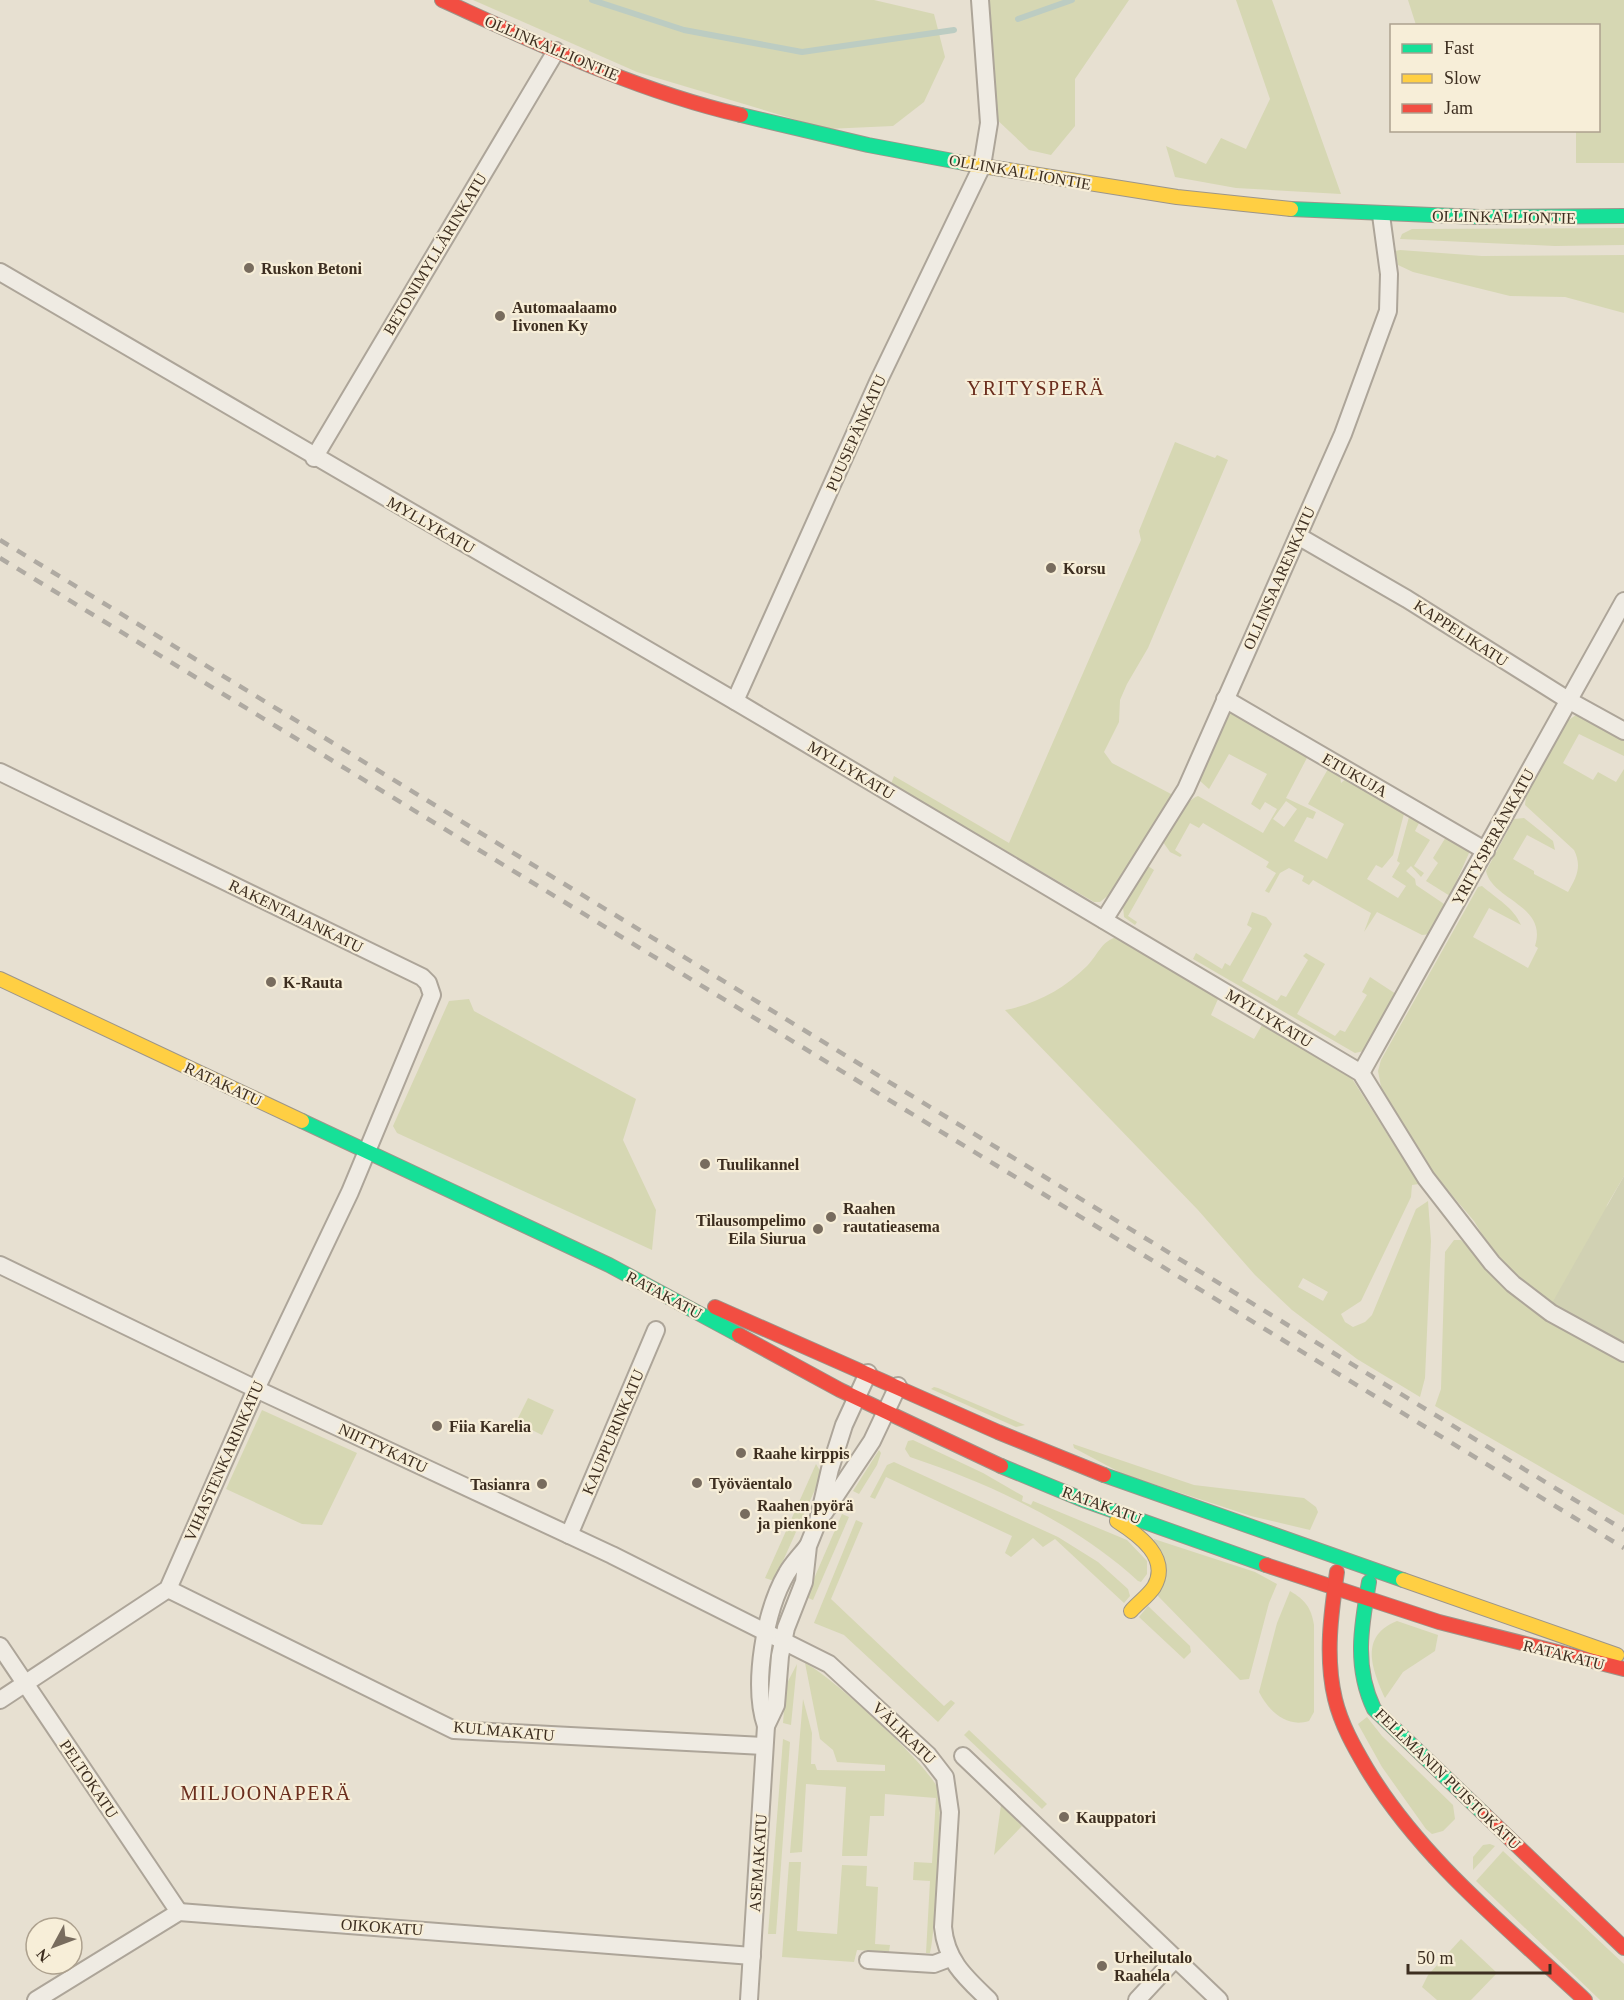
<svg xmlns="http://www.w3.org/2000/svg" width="1624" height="2000" viewBox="0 0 1624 2000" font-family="'Times New Roman',serif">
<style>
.green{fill:#d6d7b3;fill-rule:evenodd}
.cemetery{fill:#d1d1b3}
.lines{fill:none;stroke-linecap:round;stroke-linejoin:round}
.stream{stroke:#bcccc2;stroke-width:6}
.street-casing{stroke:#ada599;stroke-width:20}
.fast-casing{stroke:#9c958a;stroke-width:16}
.slow-casing{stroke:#9c958a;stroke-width:16}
.jam-casing{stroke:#9c958a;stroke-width:16}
.street{stroke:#efebe3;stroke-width:16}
.fast{stroke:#16e098;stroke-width:14}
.slow{stroke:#ffcf43;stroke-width:14}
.jam{stroke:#f24e42;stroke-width:14}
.rail{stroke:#afaaa2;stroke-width:4.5;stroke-dasharray:10 10;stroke-linecap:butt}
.poi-dot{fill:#786c5e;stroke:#f7eed8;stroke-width:2}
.labels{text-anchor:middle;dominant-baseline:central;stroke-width:4.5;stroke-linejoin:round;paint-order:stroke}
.street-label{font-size:16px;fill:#3d2e20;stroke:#f7eed8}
.poi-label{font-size:16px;font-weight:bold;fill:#3d2e20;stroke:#f7eed8;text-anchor:start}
.quarter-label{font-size:20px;letter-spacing:1.5px;fill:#6b2e1e;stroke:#f7eed8}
</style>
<rect width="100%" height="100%" fill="#e7e0d1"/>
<!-- green -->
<g class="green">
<path d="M473,0h401l60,14 11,43 -21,45 -31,24 -66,3 -190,-57z"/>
<path d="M984,0h145l-54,79v47l-24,29 -22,-5 -37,-35z"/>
<path d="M1236,0h36l69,194 -105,-6 -61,-11 -9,-31 40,18 15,-26 25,11 24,-50z"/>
<path d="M1408,0h216v163h-48v-32l22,-1v-104l-182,-1z"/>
<path d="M1624,228v17l-69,1 -155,-7 2,-5 10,-5z"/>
<path d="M1400,250l82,6 142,-1v58l-59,-16 -55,-1 -97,-24 -15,-7 -3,-14z"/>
<path d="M1175,442l40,16 2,-3 11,5 -80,188 -21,36 -7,16 -1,22 -15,30 8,11 61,32 -63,99 -10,8h-6l-203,-118 3,-8 115,67 132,-303 -2,-9z"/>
<path d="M1228,712h4l77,42 -23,44 30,14 -3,7 -6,-2 -13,24 33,18 17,-35 -36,-20 20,-35 12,5 1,9 6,-5 58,32 -12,45 -11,13 -6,-3 -9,14 31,19 8,-12 -14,-9 8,-14 -3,-2 12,-44 10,6 -4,8 15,9 -16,26 10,7 -3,4 -10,-11 -5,5 9,8 1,6 31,21 -16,28 -9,1 -45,-23 -13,20 7,-19 -58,-33 -4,5 -7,-4 2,-5 -15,-8 -9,5 -11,20 -4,-2 11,-18 -10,-6 3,-5 -66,-39 -4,5 -9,-5 -15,27 7,5 -2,2 -10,-5 -7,-10c9,-14 19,-40 35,-46l65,37 14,-24 -12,-7 -5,8 -9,-6 16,-30 -38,-20 -20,35 -9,-8zM1286,801l11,8 -13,18 -11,-8z"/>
<path d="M1576,715l48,25v16l-45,-22 -16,29 30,17 5,-8 18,10 8,-13v407l-17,29 -22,119 -48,-28 -43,-42 -20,-33 -58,-68 -33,-56 -5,-26 3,-11 97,-173 4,-1c14,12 32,22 39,39l-32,-17 -16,29 55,31 10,-20 -3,-2c13,-41 -43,-46 -49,-75l28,-52 10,-1 29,23 2,9 -28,-15 -14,24 21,12v3l34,18c9,-15 14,-26 6,-42l-49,-45 1,-9 41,-75z"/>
<path d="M1446,837l21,12 2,4 -19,43 -24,-15 12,-18 -5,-5z"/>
<path d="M1148,866l6,4 -26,46 9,6 -2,3 -11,-8 -1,-11z"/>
<path d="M1252,912l14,5 6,7 -30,57 35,20 4,-6 5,2 22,-37 -5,-4 3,-3 19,11 -28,50 38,22 5,-6 5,2 22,-37 -5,-3 8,-15 26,17 -32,57 -9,2 -162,-94 3,-6 26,16 3,-6 5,3 22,-38 -5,-3z"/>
<path d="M1117,937l101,62 -7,16 43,24 8,-14 89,52 68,107 -7,1 -1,12 -50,104 -20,13 4,8 8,5 12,-5 7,-7 44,-106 12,-8 3,40 -6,137 -5,19 -63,-38 -65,-49 -37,-35 -57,-65 -193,-200c31,-6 59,-21 82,-44 11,-11 14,-25 30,-29zM1303,1278l25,14 -5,9 -25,-14z"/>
<path d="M469,999l5,12 162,88 -13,41 33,70 -4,40 -255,-117 -4,-7 56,-125z"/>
<path d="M1454,1240h7l35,37 128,84v154l-189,-109 6,-17 4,-137z"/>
<path d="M934,1387l4,1 87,37 -9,2 -85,-38z"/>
<path d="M528,1398l26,12 -12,25 -26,-13z"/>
<path d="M262,1410l95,43 -35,72 -20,-1 -76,-35z"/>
<path d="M913,1440l70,33 40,23 -1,5 9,4 2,-4 94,39 20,21v13l-6,8 -3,-1c-63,-58 -147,-97 -228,-124l-5,-8 3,-8z"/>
<path d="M1073,1444l121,41 110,13 12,9 2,5 -8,18 -59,-14 -128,-42 -49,-26z"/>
<path d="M879,1450l2,3 -4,12 -18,29 -6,-3z"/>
<path d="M894,1462l164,75 40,25 30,27 2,7 -6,7 -69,-64 -12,8 -10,-9 -22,19 -6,-4 7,-17 -126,-59 -11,22 -5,-2 17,-32z"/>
<path d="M816,1464l6,10 -48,107 -9,-3z"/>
<path d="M842,1514l7,3 -36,83 -7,-3z"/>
<path d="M856,1520l7,3 -32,76 113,107 7,-6 4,3 -17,19 -94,-87 -30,-12z"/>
<path d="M1154,1539l101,33 22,12 -8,19 -20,76 -9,1 -82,-84z"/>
<path d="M1290,1591c15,9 21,16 24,34v87l-5,9c-22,7 -40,-9 -50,-29l18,-69z"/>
<path d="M1148,1606l42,40 1,6 -7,7 -45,-42z"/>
<path d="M1397,1621l41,14 -3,16 -32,21 -18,26c-13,-29 -26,-62 12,-77z"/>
<path d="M805,1663c25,12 123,101 133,126 5,12 -3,150 -8,164h-4l4,-72 -17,-1 1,-18 18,1 4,-65 -51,-4 -1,22h-14l-3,40h-25l4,-69 -40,-3 -4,68 -12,1 13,-154 9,34 -1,31h4l2,6 68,1v-6l-48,-3 -4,-12 -13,-11z"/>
<path d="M797,1664l-6,61 -8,-2 3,-38z"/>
<path d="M1367,1717l15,19 71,69 2,14 -12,12 -11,3 -6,-5 -44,-62 -24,-43z"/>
<path d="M969,1730l78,74 -5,5 -78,-74z"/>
<path d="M783,1739l7,3 -14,192h-8z"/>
<path d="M1001,1805l21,21 -28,29z"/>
<path d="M1490,1844l5,2 -22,24v-13l10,-12z"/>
<path d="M1503,1851l121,113v36h-24l-124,-119z"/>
<path d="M789,1862h12l-4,69 40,3 5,-69 25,1 -1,20 12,1 -3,57 15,1 -1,7 -32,-2 -3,12 -72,-5z"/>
<path d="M1461,1939l36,34 -26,27h-34l-15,-13 6,-12z"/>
</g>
<!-- cemetery -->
<path class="cemetery" d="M1624,1176v169l-73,-40z"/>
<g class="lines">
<!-- stream -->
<g class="stream">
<path d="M592,0l92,30 118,22 152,-22"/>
<path d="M1018,19l54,-19"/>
</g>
<defs>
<g id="street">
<path d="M0,272l735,429 626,372 65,105 66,85 21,21 38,29 73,40"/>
<path d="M314,458l242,-407"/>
<path d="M1298,536l109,63 161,101 56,31"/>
<path d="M1225,699l261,152"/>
<path d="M735,701l143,-319 104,-216 7,-43 -9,-123"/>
<path d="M0,772l422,205 6,6 4,12 -82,197 -94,197 -88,200 -168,111"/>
<path d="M1104,920l82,-131 157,-355 45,-123 1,-37 -8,-59"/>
<path d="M1361,1073l263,-472"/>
<path d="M0,1265l256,124 356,166 217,109 99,91 17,22 5,35 -7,115c3,34 23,51 46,73"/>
<path d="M824,1513l48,-72 26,-55"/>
<path d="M569,1535l87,-205"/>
<path d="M168,1589l286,141 310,16"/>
<path d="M0,1646l179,266"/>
<path d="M766,1726c-14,-41 -1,-116 21,-153 5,-9 14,-18 20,-26"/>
<path d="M963,1756l256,244"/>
<path d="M868,1960l66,4 16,-6"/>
<path d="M36,2000l143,-88 573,44"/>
<path d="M749,2000l17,-274 10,-21 4,-49 6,-28 18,-46 4,-36 10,-25 12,-52 14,-44 24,-52"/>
<path d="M1137,2000l38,-41"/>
</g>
<g id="fast">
<path d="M741,115l127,30 96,18"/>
<path d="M1291,209l188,8 145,-1"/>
<path d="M302,1121l307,144 130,70"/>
<path d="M1001,1466l85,35 180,64"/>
<path d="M1104,1475l299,105"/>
<path d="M1369,1582c-8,45 -15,85 5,127l110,105"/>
</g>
<g id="slow">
<path d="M964,163l213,34 114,12"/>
<path d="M0,979l302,142"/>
<path d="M1117,1521c22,14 54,37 37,66 -6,9 -16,16 -23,24"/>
<path d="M1403,1580l214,75"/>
</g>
<g id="jam">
<path d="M442,0c97,44 195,91 299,115"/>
<path d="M715,1307l283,125 106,43"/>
<path d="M739,1335l101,55 161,76"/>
<path d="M1266,1565l173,57 185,47"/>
<path d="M1337,1572c-6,42 -12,85 -2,127 6,25 19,48 32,70 55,91 141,159 218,231"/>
<path d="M1484,1814l140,134"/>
</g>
</defs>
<!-- street casing -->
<use href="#street" class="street-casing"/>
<!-- fast casing -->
<use href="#fast" class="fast-casing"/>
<!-- slow casing -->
<use href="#slow" class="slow-casing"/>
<!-- jam casing -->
<use href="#jam" class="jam-casing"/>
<!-- street -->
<use href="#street" class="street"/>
<!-- fast -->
<use href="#fast" class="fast"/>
<!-- slow -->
<use href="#slow" class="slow"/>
<!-- jam -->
<use href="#jam" class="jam"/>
<!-- rail -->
<g class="rail">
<path d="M0,540l1624,990"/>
<path d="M0,558l1624,990"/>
</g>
</g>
<!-- markers -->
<g class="poi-dot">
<circle cx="249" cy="268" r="6"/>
<circle cx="500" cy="316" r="6"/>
<circle cx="1051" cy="568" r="6"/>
<circle cx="271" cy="982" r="6"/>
<circle cx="705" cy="1164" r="6"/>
<circle cx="831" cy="1217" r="6"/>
<circle cx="818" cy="1229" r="6"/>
<circle cx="437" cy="1426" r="6"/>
<circle cx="741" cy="1453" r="6"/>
<circle cx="697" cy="1483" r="6"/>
<circle cx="542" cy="1484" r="6"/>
<circle cx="745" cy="1514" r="6"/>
<circle cx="1064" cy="1817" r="6"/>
<circle cx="1102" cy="1966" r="6"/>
</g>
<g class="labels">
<!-- street labels -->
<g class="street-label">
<text transform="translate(552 48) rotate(23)">OLLINKALLIONTIE</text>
<text transform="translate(1020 172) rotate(10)">OLLINKALLIONTIE</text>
<text transform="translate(1504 217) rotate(1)">OLLINKALLIONTIE</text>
<text transform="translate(435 254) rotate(-59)">BETONIMYLLÄRINKATU</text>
<text transform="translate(856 433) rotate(-66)">PUUSEPÄNKATU</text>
<text transform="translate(431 525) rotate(30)">MYLLYKATU</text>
<text transform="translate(1279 578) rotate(-66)">OLLINSAARENKATU</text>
<text transform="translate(1461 633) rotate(33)">KAPPELIKATU</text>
<text transform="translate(851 770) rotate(31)">MYLLYKATU</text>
<text transform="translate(1355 775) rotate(30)">ETUKUJA</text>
<text transform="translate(1493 837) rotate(-61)">YRITYSPERÄNKATU</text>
<text transform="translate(296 916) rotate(26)">RAKENTAJANKATU</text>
<text transform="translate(1269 1018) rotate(31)">MYLLYKATU</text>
<text transform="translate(223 1084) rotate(25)">RATAKATU</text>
<text transform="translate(664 1295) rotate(28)">RATAKATU</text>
<text transform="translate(613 1432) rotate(-67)">KAUPPURINKATU</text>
<text transform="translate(383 1448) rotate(25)">NIITTYKATU</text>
<text transform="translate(224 1461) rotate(-66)">VIHASTENKARINKATU</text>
<text transform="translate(1102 1505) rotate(20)">RATAKATU</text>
<text transform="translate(1564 1655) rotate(14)">RATAKATU</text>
<text transform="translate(504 1731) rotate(5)">KULMAKATU</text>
<text transform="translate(904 1733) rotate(44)">VÄLIKATU</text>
<text transform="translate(89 1779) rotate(56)">PELTOKATU</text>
<text transform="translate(1448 1779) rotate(44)">FELLMANIN PUISTOKATU</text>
<text transform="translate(758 1863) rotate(-86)">ASEMAKATU</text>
<text transform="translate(382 1927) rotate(4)">OIKOKATU</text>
</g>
<!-- poi labels -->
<g class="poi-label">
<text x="261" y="268">Ruskon Betoni</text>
<text x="512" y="307">Automaalaamo<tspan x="512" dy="18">Iivonen Ky</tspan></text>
<text x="1063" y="568">Korsu</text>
<text x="283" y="982">K-Rauta</text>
<text x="717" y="1164">Tuulikannel</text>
<text x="843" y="1208">Raahen<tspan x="843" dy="18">rautatieasema</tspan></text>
<text x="806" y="1220" text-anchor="end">Tilausompelimo<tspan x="806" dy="18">Eila Siurua</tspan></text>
<text x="449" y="1426">Fiia Karelia</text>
<text x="753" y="1453">Raahe kirppis</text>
<text x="709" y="1483">Työväentalo</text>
<text x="530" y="1484" text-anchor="end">Tasianra</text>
<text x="757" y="1505">Raahen pyörä<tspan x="757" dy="18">ja pienkone</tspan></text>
<text x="1076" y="1817">Kauppatori</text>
<text x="1114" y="1957">Urheilutalo<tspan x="1114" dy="18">Raahela</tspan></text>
</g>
<!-- quarter labels -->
<g class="quarter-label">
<text x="1036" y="388">YRITYSPERÄ</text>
<text x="266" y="1793">MILJOONAPERÄ</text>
</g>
</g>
<!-- legend -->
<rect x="1390" y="24" width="210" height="108" fill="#f7eed8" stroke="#ada18e" stroke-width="1.5"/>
<rect x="1402" y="44" width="30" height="9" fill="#16e098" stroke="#ada18e" stroke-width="1.5"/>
<text x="1444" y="54" font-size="18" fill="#3d2e20">Fast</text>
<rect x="1402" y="74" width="30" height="9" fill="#ffcf43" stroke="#ada18e" stroke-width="1.5"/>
<text x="1444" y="84" font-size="18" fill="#3d2e20">Slow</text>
<rect x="1402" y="104" width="30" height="9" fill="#f24e42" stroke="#ada18e" stroke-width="1.5"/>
<text x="1444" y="114" font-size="18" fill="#3d2e20">Jam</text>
<!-- north arrow -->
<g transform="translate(54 1946) rotate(229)"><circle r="28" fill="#f7eed8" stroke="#ada18e" stroke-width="1.5"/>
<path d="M0-4.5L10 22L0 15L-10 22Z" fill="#786c5e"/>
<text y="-9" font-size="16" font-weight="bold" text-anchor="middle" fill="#3d2e20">N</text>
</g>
<!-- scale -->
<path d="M1408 1964v9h142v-9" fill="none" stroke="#3d2e20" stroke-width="3"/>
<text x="1417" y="1964" font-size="18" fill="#3d2e20" stroke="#f7eed8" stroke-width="4.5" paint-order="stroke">50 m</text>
</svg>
